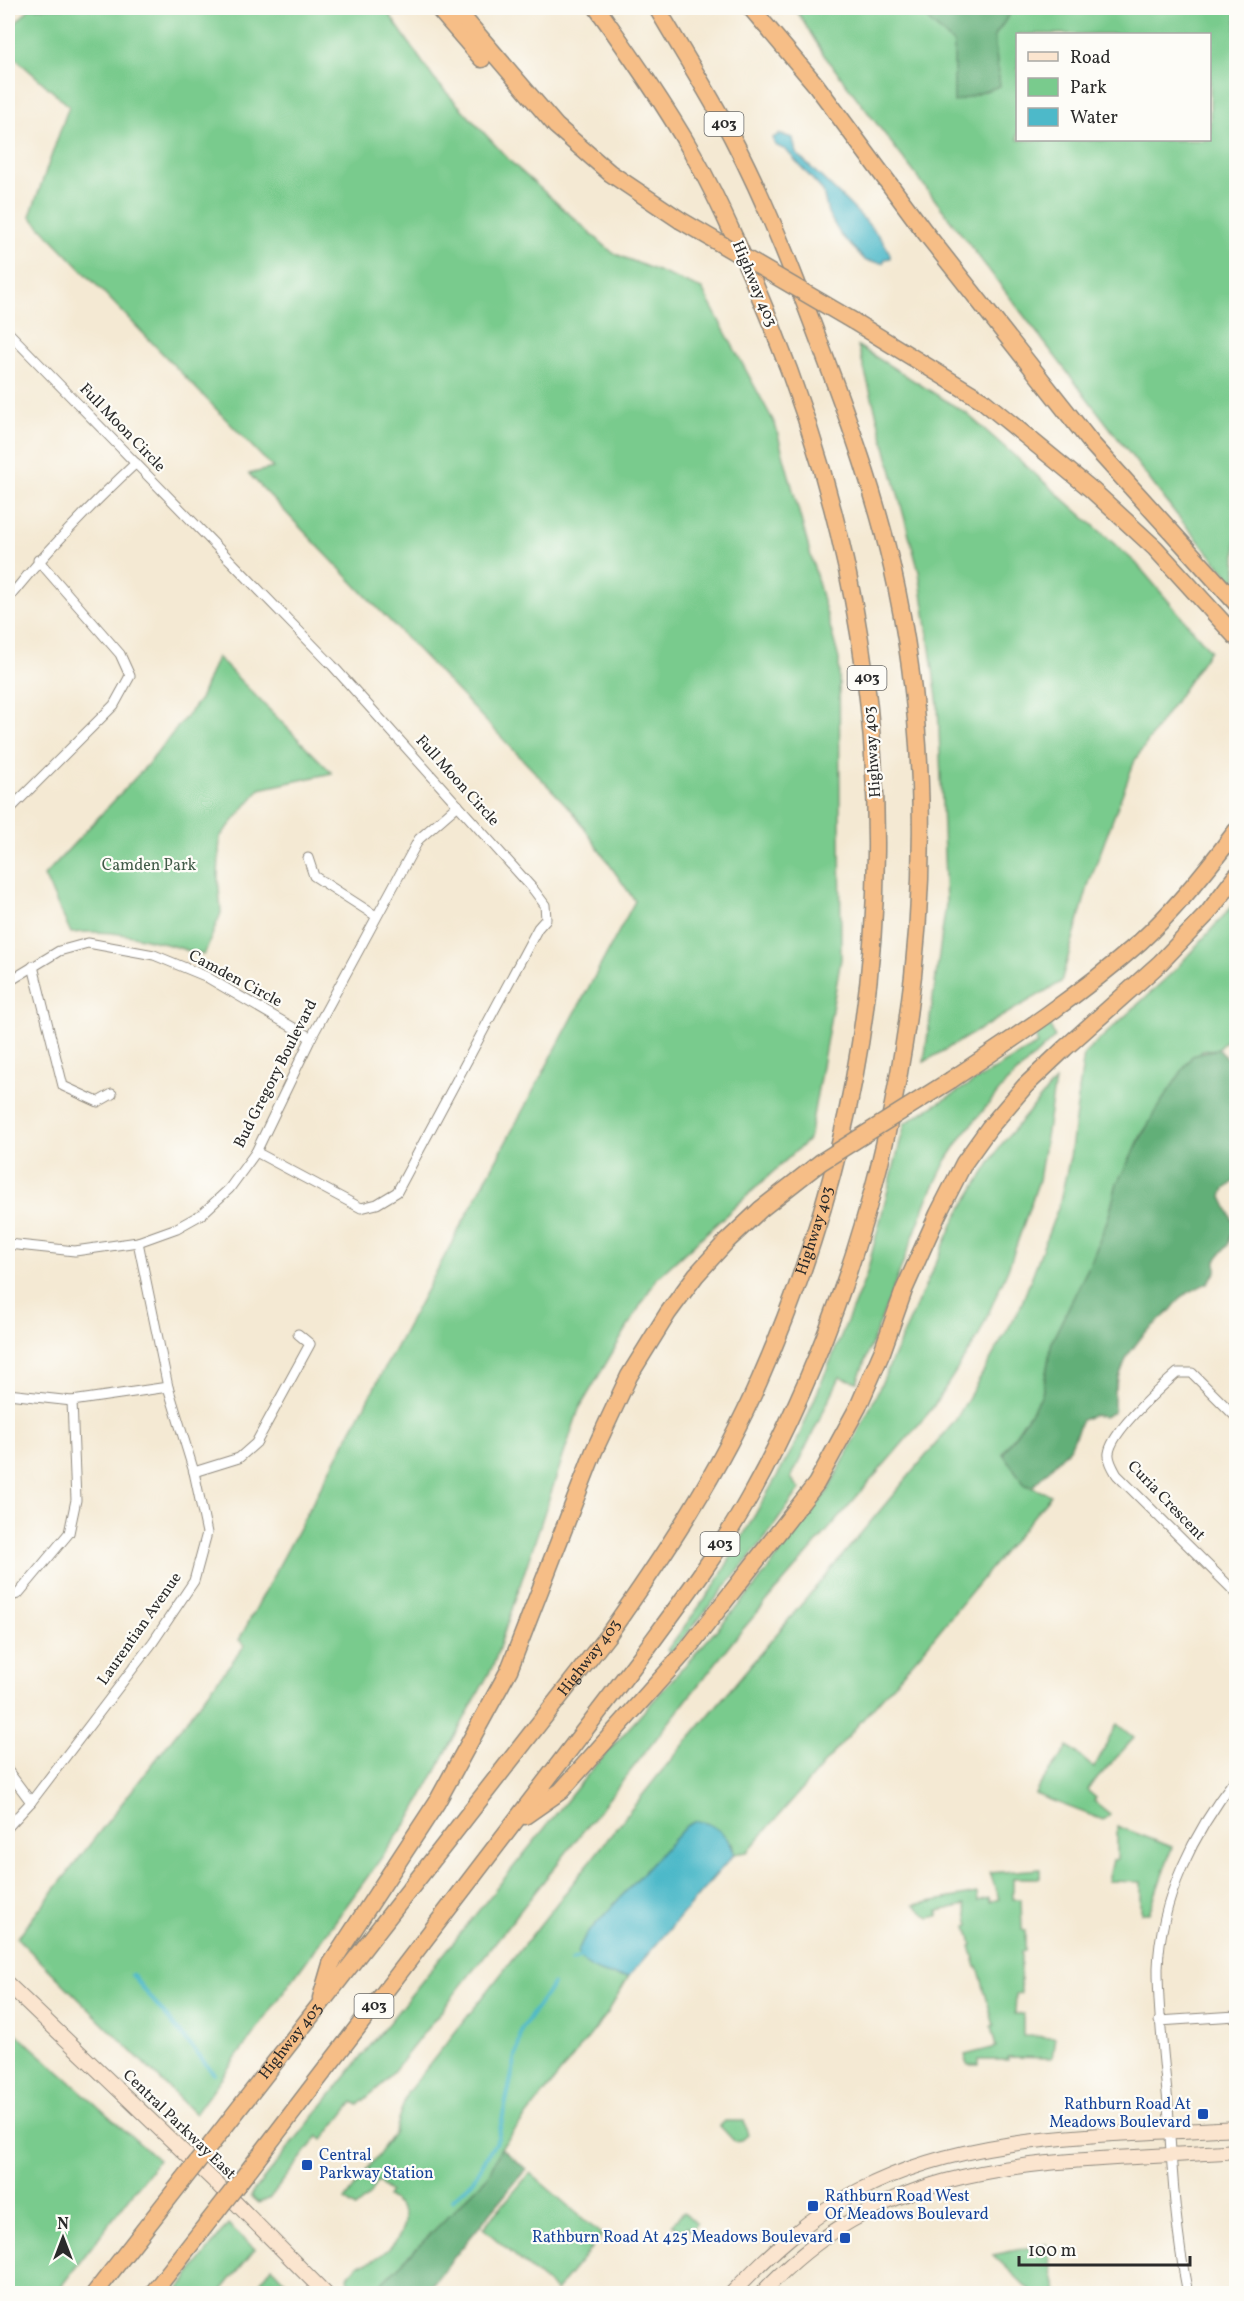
<svg xmlns="http://www.w3.org/2000/svg" width="1244" height="2301" viewBox="0 0 1244 2301" font-family="Vollkorn,serif">
<style>
.green{fill:#79cb8d;stroke:#527b5c;stroke-width:1.5;fill-rule:evenodd}
.forest{fill:#62af78;stroke:#466d52;stroke-width:1.5}
.water{fill:#4db9c9;stroke:#3c727a;stroke-width:1.5}
.lines{fill:none;stroke-linecap:round;stroke-linejoin:round}
.stream{stroke:#4db9c9;stroke-width:4}
.street-casing{stroke:#908a7f;stroke-width:11}
.secondary-casing{stroke:#908a7f;stroke-width:16}
.highway-casing{stroke:#908a7f;stroke-width:19}
.street{stroke:#fff;stroke-width:9}
.secondary{stroke:#fbe5cf;stroke-width:14}
.highway{stroke:#f6be87;stroke-width:16}
.highway-bridge-casing{stroke:#908a7f;stroke-width:19;stroke-linecap:butt}
.highway-bridge{stroke:#f6be87;stroke-width:16}
.transit-dot{fill:#1a4fb4;stroke:#fdfcf7;stroke-width:2}
.labels{text-anchor:middle;dominant-baseline:central;stroke-width:4.5;stroke-linejoin:round;paint-order:stroke}
.shield{fill:#fdfcf7;stroke:#6a6a68;stroke-width:1.5}
.shield-label{font-size:15px;font-weight:bold;fill:#2b2b2b}
.street-label{font-size:16px;fill:#2b2b2b;stroke:#fdfcf7}
.park-label{font-size:16px;fill:#425b48;stroke:#fdfcf7}
.transit-label{font-size:16px;fill:#164399;stroke:#fdfcf7;text-anchor:end}
</style>
<rect width="100%" height="100%" fill="#fdfcf7"/>
<filter id="ink" filterUnits="userSpaceOnUse"><feTurbulence type="fractalNoise" baseFrequency=".0167" numOctaves="2"/><feDisplacementMap in="SourceGraphic" scale="12" xChannelSelector="R" yChannelSelector="G"/><feConvolveMatrix kernelMatrix="1 2 1 2 8 2 1 2 1" color-interpolation-filters="sRGB"/></filter>
<filter id="wash" filterUnits="userSpaceOnUse"><feTurbulence type="fractalNoise" baseFrequency=".008" numOctaves="4" result="noise"/><feDisplacementMap in="SourceGraphic" scale="24" xChannelSelector="R" yChannelSelector="G"/><feGaussianBlur stdDeviation="1.35" result="paint"/><feColorMatrix in="noise" values="0 0 0 0 0 0 0 0 0 0 0 0 0 0 0 0 0 1.4 0 .05"/><feComposite in="paint" operator="in"/></filter>
<g filter="url(#wash)">
<rect width="100%" height="100%" fill="#f4e9d3"/>
<!-- green -->
<g class="green">
<path d="M30,8h355l49,71 78,84 101,90 89,36 73,135 64,235 2,300 -32,180 -153,140 -77,130 -86,257 -82,151 -216,297 -178,-176 228,-293 -6,-5 396,-739 -62,-89 -324,-338 24,-6 -243,-252 39,-110 -54,-48 -7,-1v-26z"/>
<path d="M795,8h441v577l-60,-71 -352,-459zM1018,34h192v106h-192z"/>
<path d="M858,346l108,67 170,150 74,87 -75,110 -46,123 -28,99 -137,80 22,-158 -8,-199 -19,-133z"/>
<path d="M217,657l115,116 -72,16 -40,48 -2,40 3,36 -17,42c-47,-13 -83,-27 -133,-22l-27,-57 105,-113 51,-64z"/>
<path d="M1236,902v127l-18,20 -16,2 -61,84 -12,28 -12,20 -8,33 -17,44 -40,81 -10,54 -39,58 22,32 26,10 -126,153 -178,204 -13,2 -2,-10 -36,-23 -10,5 -101,110 -7,17 42,23h9l-22,38 -106,134 -13,28 -110,111v6h-16l-14,-11 -1,-5 12,-13c18,0 47,-26 45,-46 0,-10 -9,-16 -17,-21l3,-5 -13,-11 -8,15 -14,12 -10,-8 49,-67 13,-40 249,-315 299,-357 65,-113 39,-103 11,-48 14,-103 90,-83z"/>
<path d="M1050,1025l5,12 -50,47 -42,51 -17,26 -18,37 -71,184 -17,-5 -49,101 9,11 -37,52 -91,111 -5,-2 48,-65 82,-144 69,-165 39,-153 132,-79 -1,-10z"/>
<path d="M1055,1081l-16,99 -31,89 -30,68 -47,73 -194,226 -352,446 -27,23 -5,-3 -30,38 -5,-4 -49,63 -11,4 -8,-7 338,-422 165,-185 75,-98 45,-89 83,-184 45,-73z"/>
<path d="M1117,1724l17,14 -47,52 9,8 -2,3 16,13 -7,6 -68,-26c8,-18 24,-30 33,-48l26,22z"/>
<path d="M1117,1826l55,21 -23,66h-8v-31l-33,-1 5,-21 4,-1z"/>
<path d="M1040,1869v9h-27v21h8l1,31 3,1v20l-4,1v41l-5,1 -1,20h8v22l32,1 -3,21 -44,-1v3h-29v5h-11l-3,-10 31,-8 -5,-20 3,-1 -16,-60 -2,1 -6,-21 2,-1 -5,-19 3,-1 -5,-20 -27,6v5l-9,2 -15,-13 63,-12 1,8 11,-3 1,4 9,-3 -9,-26z"/>
<path d="M8,2026l150,134 -102,133h-48z"/>
<path d="M725,2121h19l4,14 -6,5 -8,1 -14,-15z"/>
<path d="M530,2173l72,62 -46,56 -73,-63z"/>
<path d="M684,2212l13,12 -6,7 -4,-4 -5,6 -10,-9z"/>
<path d="M228,2224l27,25 -35,44h-44z"/>
<path d="M1046,2244l11,49h-24l-40,-38z"/>
<path d="M272,2267l24,26h-44z"/>
</g>
<!-- forest -->
<g class="forest">
<path d="M918,8h96l-20,29 6,49 -46,16v-58l-36,-33z"/>
<path d="M1218,1049l18,18v113l-12,10 -2,7 13,28 -7,20 -12,15v12l-9,11 -25,13 -11,14 -28,25 -16,21 -13,35v21l-10,5 -11,-2 -11,5 -12,28 -37,38 -8,-1 -22,-31 39,-59 10,-54 40,-81 17,-44 8,-33 39,-73 36,-54z"/>
<path d="M501,2148l25,21 -101,124h-47v-6l110,-111z"/>
</g>
<!-- water -->
<g class="water">
<path d="M779,134l14,4 3,15c15,16 99,89 94,105l-5,1 -2,4 -17,-2 -26,-27 -12,-21 -5,-22 -37,-41 -11,-5 -2,-7z"/>
<path d="M696,1821c17,1 35,16 38,33l-105,122c-19,1 -42,-4 -52,-23l8,-17 101,-110z"/>
</g>
<g class="lines">
<!-- stream -->
<g class="stream">
<path d="M571,1961l12,-5"/>
<path d="M132,1975l82,99"/>
<path d="M452,2200l20,-18 26,-44 24,-109 31,-45"/>
</g>
</g>
</g>
<g filter="url(#ink)">
<g class="lines">
<defs>
<g id="street">
<path d="M8,332l324,333 201,224 12,16 1,14 -8,9 -141,264 -20,12 -16,4 -105,-56"/>
<path d="M8,599c39,-49 82,-93 128,-136"/>
<path d="M8,811l106,-106 16,-29 -10,-22 -82,-94"/>
<path d="M308,858l6,18 62,40"/>
<path d="M33,966l30,120 35,16 14,-8"/>
<path d="M8,982l51,-31 29,-8 66,12 51,21 106,62"/>
<path d="M8,1244l67,7 63,-9 39,-14 25,-14 27,-25 27,-37 55,-114 108,-199 39,-34"/>
<path d="M8,1394l64,7 96,-14"/>
<path d="M1236,1417l-44,-44h-15c-17,15 -65,58 -68,80 -1,7 4,15 8,22l119,118"/>
<path d="M194,1472l45,-14 17,-15 54,-99 -12,-10"/>
<path d="M8,1597l10,-3 51,-61 7,-33 -4,-99"/>
<path d="M8,1771l23,31"/>
<path d="M8,1827l23,-25 122,-160 41,-61 13,-48 -13,-61 -26,-85 -30,-145"/>
<path d="M1159,2021l77,-5"/>
<path d="M1188,2294c-13,-64 -16,-126 -20,-190 -4,-45 -10,-90 -10,-136 2,-69 36,-136 78,-190"/>
</g>
<g id="secondary">
<path d="M8,1984l206,197 112,113"/>
<path d="M731,2294c38,-40 78,-77 127,-103 113,-60 253,-55 378,-63"/>
<path d="M761,2294c136,-147 295,-129 475,-143"/>
</g>
<g id="highway">
<path d="M438,8l44,51"/>
<path d="M455,8l101,118 54,47 70,47"/>
<path d="M751,8l65,77 108,146 168,213 144,159"/>
<path d="M853,321l129,79 110,90 63,58 81,89"/>
<path d="M951,1080c65,-43 130,-86 189,-138 36,-33 67,-72 96,-111"/>
<path d="M525,1816l36,-25 124,-139 131,-168 42,-77 24,-55 22,-62 34,-76 26,-51 25,-35 36,-42 40,-38 95,-85 48,-50 28,-37"/>
<path d="M321,1998l10,-34 106,-162 72,-132 85,-219 35,-75 39,-63 28,-38 30,-33 35,-33"/>
<path id="s1" d="M205,2152l403,-517c57,-81 112,-164 152,-256 153,-348 153,-706 10,-1058 -23,-56 -47,-113 -77,-167 -29,-51 -63,-99 -96,-146"/>
<path d="M238,2184l407,-533c36,-49 74,-99 104,-153 152,-273 213,-625 143,-931 -17,-73 -41,-141 -67,-210 -28,-75 -56,-149 -93,-220 -23,-44 -50,-86 -75,-129"/>
<path d="M94,2294l89,-114"/>
<path d="M152,2294l64,-82"/>
</g>
</defs>
<!-- street casing -->
<use href="#street" class="street-casing"/>
<!-- secondary casing -->
<use href="#secondary" class="secondary-casing"/>
<!-- highway casing -->
<use href="#highway" class="highway-casing"/>
<!-- street -->
<use href="#street" class="street"/>
<!-- secondary -->
<use href="#secondary" class="secondary"/>
<!-- highway -->
<use href="#highway" class="highway"/>
<defs>
<g id="highway-bridge">
<path d="M680,220l173,101"/>
<path d="M761,1209l60,-47 130,-82"/>
<path d="M183,2180l22,-28"/>
<path d="M216,2212l22,-28"/>
</g>
</defs>
<!-- highway-bridge casing -->
<use href="#highway-bridge" class="highway-bridge-casing"/>
<!-- highway-bridge -->
<use href="#highway-bridge" class="highway-bridge"/>
</g>
</g>
<!-- markers -->
<g class="transit-dot">
<rect x="1197" y="2108" width="12" height="12" rx="3"/>
<rect x="301" y="2159" width="12" height="12" rx="3"/>
<rect x="807" y="2200" width="12" height="12" rx="3"/>
<rect x="839" y="2232" width="12" height="12" rx="3"/>
</g>
<g class="labels">
<!-- shield labels -->
<g class="shield">
<rect x="704.5" y="112" width="39" height="24" rx="4.5"/>
<rect x="847.5" y="666" width="39" height="24" rx="4.5"/>
<rect x="700.5" y="1532" width="39" height="24" rx="4.5"/>
<rect x="354.5" y="1994" width="39" height="24" rx="4.5"/>
</g>
<g class="shield-label">
<text x="724" y="124">403</text>
<text x="867" y="678">403</text>
<text x="720" y="1544">403</text>
<text x="374" y="2006">403</text>
</g>
<!-- street labels -->
<g class="street-label">
<text transform="translate(754 284) rotate(67)">Highway 403</text>
<text transform="translate(122 428) rotate(46)">Full Moon Circle</text>
<text transform="translate(873 752) rotate(-94)">Highway 403</text>
<text transform="translate(457 781) rotate(48)">Full Moon Circle</text>
<text transform="translate(235 979) rotate(28)">Camden Circle</text>
<text transform="translate(276 1074) rotate(-63)">Bud Gregory Boulevard</text>
<text stroke="none"><textPath href="#s1" startOffset="1112">Highway 403</textPath></text>
<text transform="translate(1166 1501) rotate(46)">Curia Crescent</text>
<text transform="translate(140 1629) rotate(-55)">Laurentian Avenue</text>
<text stroke="none"><textPath href="#s1" startOffset="626">Highway 403</textPath></text>
<text stroke="none"><textPath href="#s1" startOffset="140">Highway 403</textPath></text>
<text transform="translate(179 2125) rotate(44)">Central Parkway East</text>
</g>
<!-- park labels -->
<g class="park-label">
<text x="149" y="866">Camden Park</text>
</g>
<!-- transit labels -->
<g class="transit-label">
<text x="1191" y="2105">Rathburn Road At<tspan x="1191" dy="18">Meadows Boulevard</tspan></text>
<text x="319" y="2156" text-anchor="start">Central<tspan x="319" dy="18">Parkway Station</tspan></text>
<text x="825" y="2197" text-anchor="start">Rathburn Road West<tspan x="825" dy="18">Of Meadows Boulevard</tspan></text>
<text x="833" y="2238">Rathburn Road At 425 Meadows Boulevard</text>
</g>
</g>
<!-- margin -->
<rect width="1244" height="2301" fill="none" stroke="#fdfcf7" stroke-width="30"/>
<!-- legend -->
<rect x="1016" y="33" width="195" height="108" fill="#fdfcf7" stroke="#a9a8a5" stroke-width="1.5"/>
<rect x="1028" y="52" width="30" height="9" fill="#fbe5cf" stroke="#a9a8a5" stroke-width="1.5"/>
<text x="1070" y="63" font-size="18" fill="#2b2b2b">Road</text>
<rect x="1028" y="78" width="30" height="18" fill="#79cb8d" stroke="#a9a8a5" stroke-width="1.5"/>
<text x="1070" y="93" font-size="18" fill="#2b2b2b">Park</text>
<rect x="1028" y="108" width="30" height="18" fill="#4db9c9" stroke="#a9a8a5" stroke-width="1.5"/>
<text x="1070" y="123" font-size="18" fill="#2b2b2b">Water</text>
<!-- north arrow -->
<g transform="translate(63 2238)" stroke="#fdfcf7" stroke-width="4.5" paint-order="stroke">
<path d="M0-4.5L10 22L0 15L-10 22Z" fill="#2b2b2b"/>
<text y="-9" font-size="16" font-weight="bold" text-anchor="middle" fill="#2b2b2b">N</text>
</g>
<!-- scale -->
<path d="M1019 2256v9h171v-9" fill="none" stroke="#2b2b2b" stroke-width="3"/>
<text x="1028" y="2256" font-size="18" fill="#2b2b2b" stroke="#fdfcf7" stroke-width="4.5" paint-order="stroke">100 m</text>
</svg>
